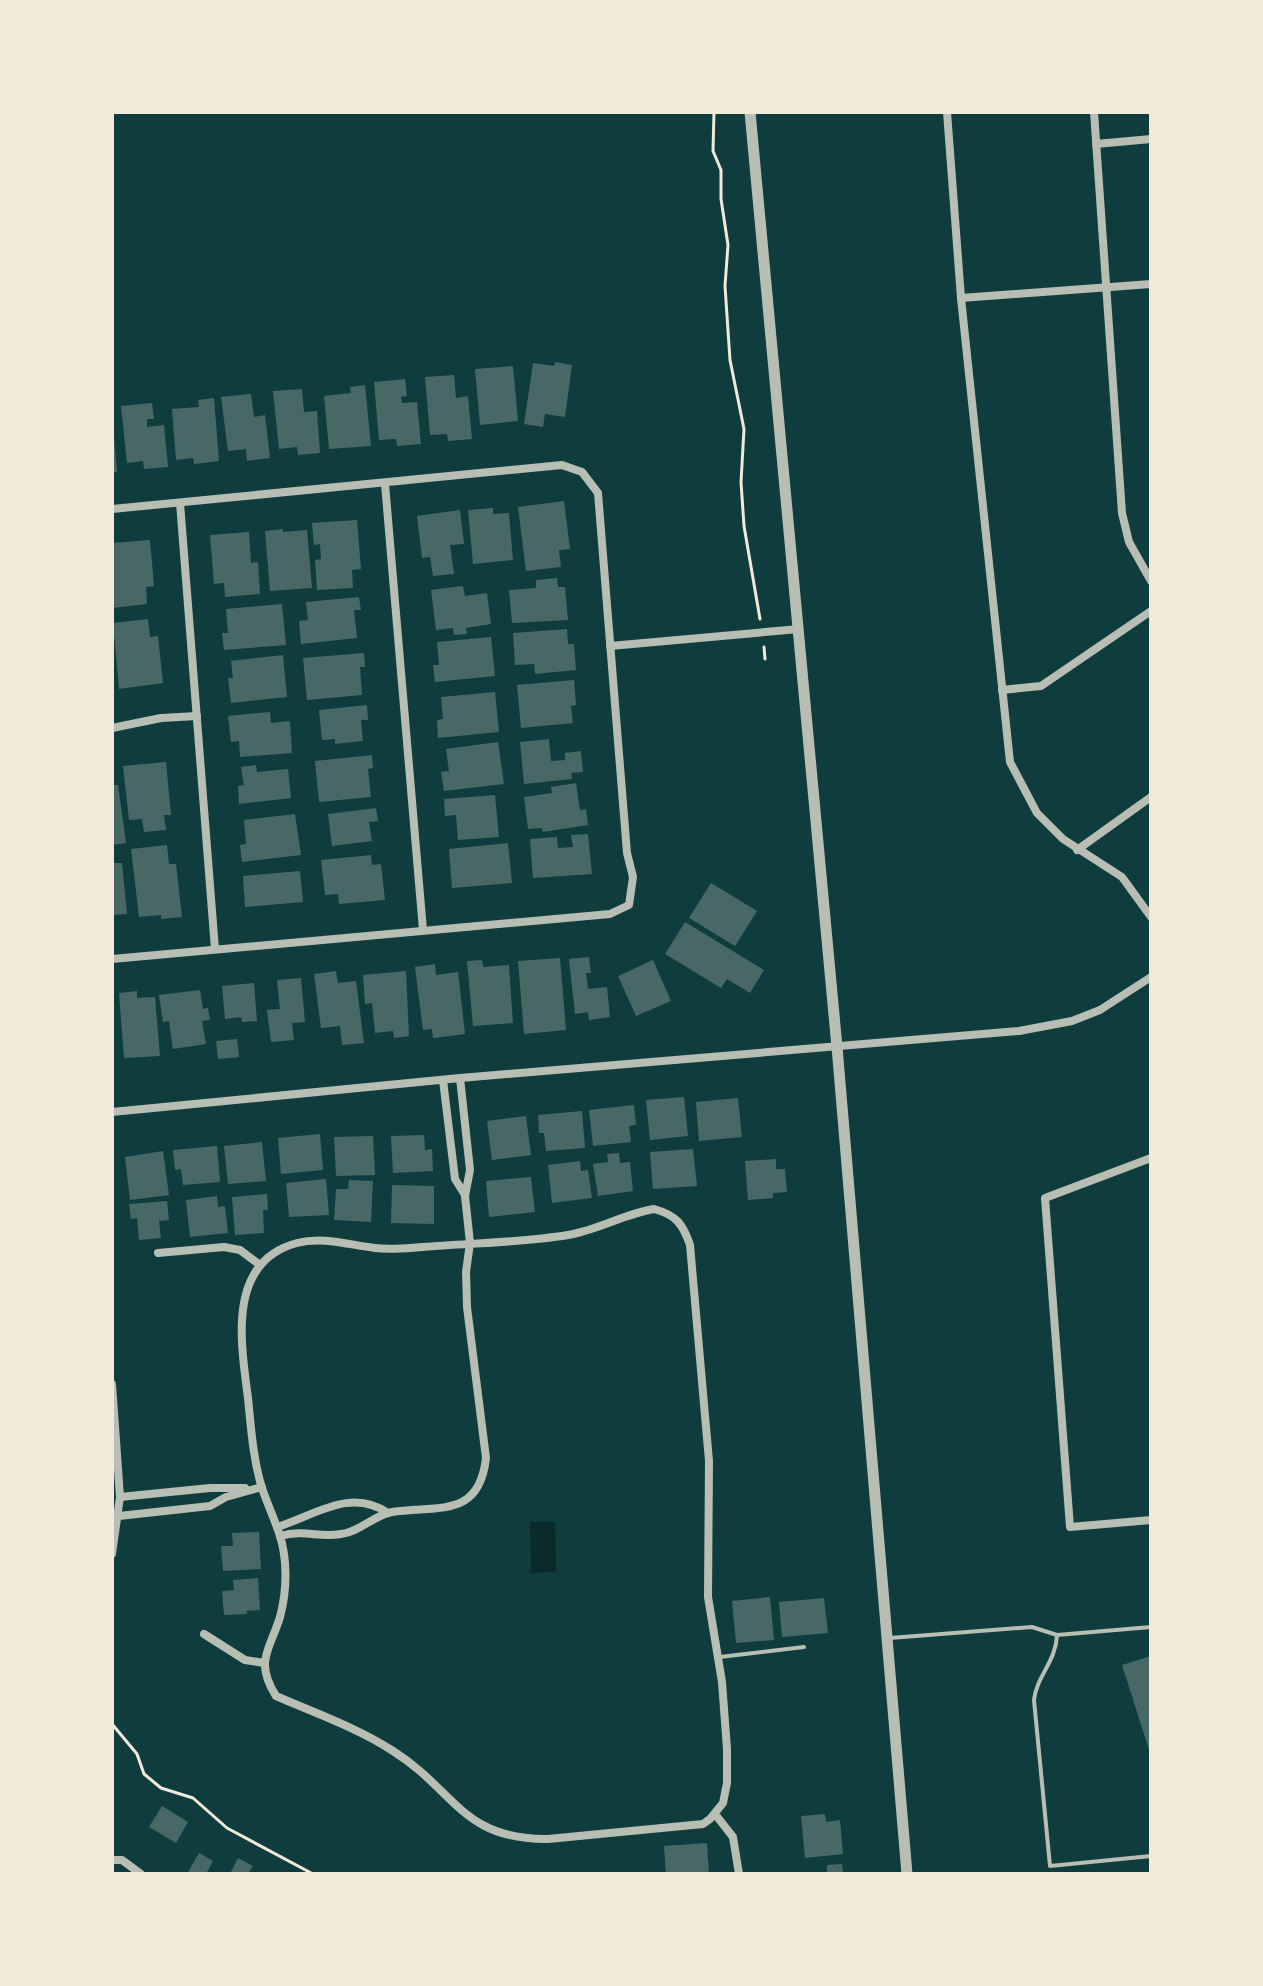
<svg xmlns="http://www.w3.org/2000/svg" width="1263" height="1986" viewBox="0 0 1263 1986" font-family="'IBM Plex Sans',sans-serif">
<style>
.water{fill:#0a2a2b}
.building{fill:#486865}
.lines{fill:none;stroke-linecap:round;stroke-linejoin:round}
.path{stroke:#f1e9da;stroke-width:3}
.service{stroke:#b8beb3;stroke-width:4}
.minor{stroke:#b8beb3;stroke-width:8}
.tertiary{stroke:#b8beb3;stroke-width:11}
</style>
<rect width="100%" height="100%" fill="#0f3d3e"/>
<!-- water -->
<path class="water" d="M530,1522h25l1,50 -25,1z"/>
<!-- building -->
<g class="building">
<path d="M555,362l17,3 -7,52 -20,-3 -2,13 -19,-3 9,-61 21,3z"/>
<path d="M513,366l5,55 -38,4 -5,-56z"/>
<path d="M454,375l2,23 12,-2 4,43 -24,2 -1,-7 -17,1 -5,-58z"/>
<path d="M405,379l2,17 -6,1 1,6 15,-1 4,42 -24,2 -1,-7 -17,1 -5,-58z"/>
<path d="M365,385l6,61 -42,3 -5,-53 27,-3 -1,-6z"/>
<path d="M302,389l2,23 13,-1 3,42 -22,2 -1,-8 -18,2 -6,-58z"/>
<path d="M251,394l3,23 11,-2 5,43 -23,3 -1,-12 -18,2 -7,-54z"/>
<path d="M214,398l5,63 -25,3 -1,-6 -17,2 -4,-51 27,-2 -1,-7z"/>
<path d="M152,403l2,16h-7v8l17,-2 4,42 -24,2 -1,-8 -16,2 -6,-57z"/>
<path d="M112,436h2l3,36h-5z"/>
<path d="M564,501l6,48 -11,1 2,17 -35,4 -8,-64z"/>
<path d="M493,508v6l16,-1 4,47 -40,4 -5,-54z"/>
<path d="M460,510l4,34 -14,1 4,29 -21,2 -3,-19 -8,1 -5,-42z"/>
<path d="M357,520l4,49 -9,1 1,18 -36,2 -2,-30 6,-1 -1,-15 -6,1 -2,-22z"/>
<path d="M283,529v3l24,-2 5,58 -42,3 -5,-60z"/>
<path d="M249,532l2,31 7,-1 2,32 -35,3 -1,-14 -10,1 -4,-49z"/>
<path d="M150,540l4,46 -8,1 1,17 -35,4v-30h2l-2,-35z"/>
<path d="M557,578l1,9h7l3,33 -56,3 -3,-33 27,-2v-8z"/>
<path d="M463,586l2,10 22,-3 4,31 -25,4 1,6 -13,1 -1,-7 -17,2 -5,-40z"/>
<path d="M359,597l2,13h-7l3,28 -56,6 -2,-23 9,-1 -2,-18z"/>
<path d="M282,604l4,41 -62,5 -2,-17h6l-2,-24z"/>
<path d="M148,619l2,18 8,-1 5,47 -44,6 -6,-66z"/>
<path d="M567,629l1,15h6l2,26 -41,4 -1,-10 -19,1 -2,-32z"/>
<path d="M491,637l4,39 -60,6 -2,-17h6l-2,-23z"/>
<path d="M364,653l1,14h-5l2,28 -55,5 -4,-42z"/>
<path d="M283,655l4,42 -56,6 -3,-25h5l-2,-17z"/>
<path d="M574,680l2,25 -5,1 2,17 -52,5 -4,-43z"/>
<path d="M495,692l4,40 -61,6 -1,-18 6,-1 -2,-22z"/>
<path d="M367,705l1,15h-7l2,21 -28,3v-5l-13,1 -3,-30z"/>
<path d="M270,712l1,11 19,-2 2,32 -52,4 -1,-16 -8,1 -3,-26z"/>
<path d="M549,739l2,22 14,-1v-7l16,-2 2,21 -12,1 1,6 -48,5 -4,-42z"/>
<path d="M498,742l6,42 -60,7 -3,-19 8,-1 -3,-22z"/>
<path d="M372,755l1,13 -5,1 3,28 -52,5 -4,-41z"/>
<path d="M166,762l5,53h-7l2,15 -22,2 -2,-13 -13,1 -6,-54z"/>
<path d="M256,765l1,7 31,-3 3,29 -52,6 -1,-18 6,-1 -3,-18z"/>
<path d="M576,783l4,27 6,-1 2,16 -45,7 -1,-4 -14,1 -4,-32 28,-4 -1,-6z"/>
<path d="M112,785h6l8,58 -14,2z"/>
<path d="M495,795l4,42 -41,3 -2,-25 -11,1 -1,-17z"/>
<path d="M376,808l2,13 -9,1 3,19 -40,5 -4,-32z"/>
<path d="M295,814l6,41 -59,7 -2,-17 6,-1 -2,-24z"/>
<path d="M588,834l4,40 -59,4 -3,-39 27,-2 1,11 15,-1 -2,-12z"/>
<path d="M508,843l4,40 -60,5 -3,-39z"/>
<path d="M167,845l2,19h7l6,53 -21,2v-4l-22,2 -8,-68z"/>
<path d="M371,855l1,10 9,-1 4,36 -46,4 -1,-10 -13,1 -4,-35z"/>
<path d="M112,863h10l5,51 -15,1z"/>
<path d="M300,871l3,31 -58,5 -2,-31z"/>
<path d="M711,883l46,28 -22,35 -46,-28z"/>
<path d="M685,922l79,48 -14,23 -23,-14 -6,9 -56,-34z"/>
<path d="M589,957l2,16h-5l2,16 19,-2 3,30 -21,3 -1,-8 -13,2 -6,-55z"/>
<path d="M560,958l6,72 -42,4 -6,-73z"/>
<path d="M482,960l1,7 26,-2 4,58 -40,3 -6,-65z"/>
<path d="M653,960l18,41 -35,15 -18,-40z"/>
<path d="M435,964l1,11 22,-3 7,62 -32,4 -1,-9 -9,1 -8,-63z"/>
<path d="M336,971l2,12 18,-2 8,62 -22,2 -2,-19 -19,2 -7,-54z"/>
<path d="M406,971l3,65 -15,2 -1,-7 -18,2 -3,-30 -7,1 -2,-29z"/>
<path d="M301,978l4,44 -13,1 2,17 -23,2 -4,-32 13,-1 -3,-29z"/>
<path d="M254,983l3,38 -15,1 -1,-5 -16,2 -3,-33z"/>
<path d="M200,990l3,19 5,-1 2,12 -8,1 4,23 -33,5 -4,-28 -6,1 -4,-27z"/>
<path d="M137,991v7l18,-1 5,59 -36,2 -5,-65z"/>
<path d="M237,1039l2,18 -21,2 -2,-18z"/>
<path d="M684,1097l4,39 -38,4 -4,-40z"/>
<path d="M738,1098l4,39 -43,4 -3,-39z"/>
<path d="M634,1105l2,20 -7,1 2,16 -38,4 -4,-36z"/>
<path d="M582,1111l3,37 -39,3 -2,-18h-5l-1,-18z"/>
<path d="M526,1116l5,39 -39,5 -5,-39z"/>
<path d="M320,1134l3,36 -42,4 -3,-36z"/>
<path d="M424,1135l1,15 7,-1 1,22 -40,2 -2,-37z"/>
<path d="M373,1136l2,39 -39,1 -2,-39z"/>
<path d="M262,1142l4,39 -38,3 -4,-38z"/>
<path d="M217,1146l3,36 -37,3 -2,-16 -6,1 -2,-20z"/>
<path d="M693,1149l4,37 -44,3 -3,-37z"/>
<path d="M163,1151l6,44 -39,5 -5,-43z"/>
<path d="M619,1153l1,10 10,-1 3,29 -35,5 -5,-32 15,-2 -1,-8z"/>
<path d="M776,1159v10h9l2,23 -14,1v5l-25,2 -3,-39z"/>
<path d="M580,1161l1,10 7,-1 4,28 -40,5 -4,-38z"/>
<path d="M531,1177l4,35 -46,5 -3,-36z"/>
<path d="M326,1179l3,36 -40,2 -3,-34z"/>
<path d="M349,1180l24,1 -2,41 -37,-2 2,-31h12z"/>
<path d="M392,1185l42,1v38l-43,-1z"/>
<path d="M267,1194l1,16h-5l1,23 -29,2 -3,-38z"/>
<path d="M217,1196l1,11 7,-1 3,27 -38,4 -4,-37z"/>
<path d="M167,1201l2,19 -10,1 2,17 -22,2 -2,-22 -6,1 -2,-15z"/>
<path d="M259,1532l2,37 -38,2 -2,-25h12l-1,-13z"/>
<path d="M258,1578l2,32 -14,1 1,3 -23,1 -2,-24 12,-1 -1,-10z"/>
<path d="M770,1597l4,43 -38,3 -4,-42z"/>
<path d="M824,1598l4,35 -46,4 -3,-35z"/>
<path d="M1151,1656v97h-1l-28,-88z"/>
<path d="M162,1806l26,16 -12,21 -27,-16z"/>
<path d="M825,1814l1,8 14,-2 3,34 -38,4 -4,-42z"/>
<path d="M707,1843l2,31h-43l-2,-28z"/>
<path d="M199,1853l14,8 -7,13h-19z"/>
<path d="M238,1858l15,8 -5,8h-18z"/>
<path d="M842,1864l1,10h-16v-9z"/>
</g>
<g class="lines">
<!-- path -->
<g class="path">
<path d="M714,112l-1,39 8,19v29l7,46 -3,41 5,74 14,69 -3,53 3,44 16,93"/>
<path d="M764,647l1,12"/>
<path d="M112,1724l25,30 7,20 17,14 32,10 34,30 86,46"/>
</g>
<!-- service -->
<g class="service">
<path d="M1057,1635c-1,27 -20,40 -23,65l16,166 101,-10"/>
<path d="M890,1638l142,-11 25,8 94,-8"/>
<path d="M720,1657l84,-10"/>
</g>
<!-- minor -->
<g class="minor">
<path d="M947,112l14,186 49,464 27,51 26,26 59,38 29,40"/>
<path d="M1094,112l28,401 7,29 22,39"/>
<path d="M1096,144l55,-5"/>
<path d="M961,298l190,-14"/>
<path d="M385,484l38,446"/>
<path d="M180,503l35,446"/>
<path d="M112,509l450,-44 20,7 16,21 29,360 6,24 -4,28 -19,9 -498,45"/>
<path d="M610,646l189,-17"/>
<path d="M1002,690l39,-4 110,-75"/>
<path d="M112,728l49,-10 36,-2"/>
<path d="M1077,850l74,-53"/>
<path d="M443,1080l12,99 10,16"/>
<path d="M112,1112l348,-34 559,-47 53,-10 28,-11 51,-33"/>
<path d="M1151,1158l-106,40 25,329 81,-7"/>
<path d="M654,1209c22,6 29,15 36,36l19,216 -1,136 14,85 5,67v34l-4,20 -13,16 -7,5 -155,15c-86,1 -93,-49 -155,-88 -35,-23 -78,-38 -117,-55 -22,-35 -6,-46 4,-79 7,-26 8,-58 -1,-84 -5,-15 -12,-30 -17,-45 -9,-29 -11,-60 -14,-90 -7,-54 -22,-136 49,-155 26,-7 52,2 78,5 16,2 32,0 48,-1 48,-4 97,-4 145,-12 30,-5 56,-21 86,-26z"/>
<path d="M158,1253l66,-6 16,3 20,15"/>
<path d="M112,1384l8,113 -8,57"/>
<path d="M120,1497l90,-9h35"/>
<path d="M119,1516l91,-10 16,-9 36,-10"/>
<path d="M277,1527c37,-11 73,-40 111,-14"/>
<path d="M280,1536c25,-7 38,2 61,-2 19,-2 33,-19 51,-22 46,-7 87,7 94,-54l-19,-151 -1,-35 4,-29 -5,-47 5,-26 -10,-92"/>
<path d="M204,1634l41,26 19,3"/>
<path d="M715,1814l18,23 6,37"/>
<path d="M112,1860h10l19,14"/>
</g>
<!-- tertiary -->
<path class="tertiary" d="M750,112l87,935 70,827"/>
</g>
<!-- border -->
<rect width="1263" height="1986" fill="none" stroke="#f1e9da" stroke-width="228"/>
</svg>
